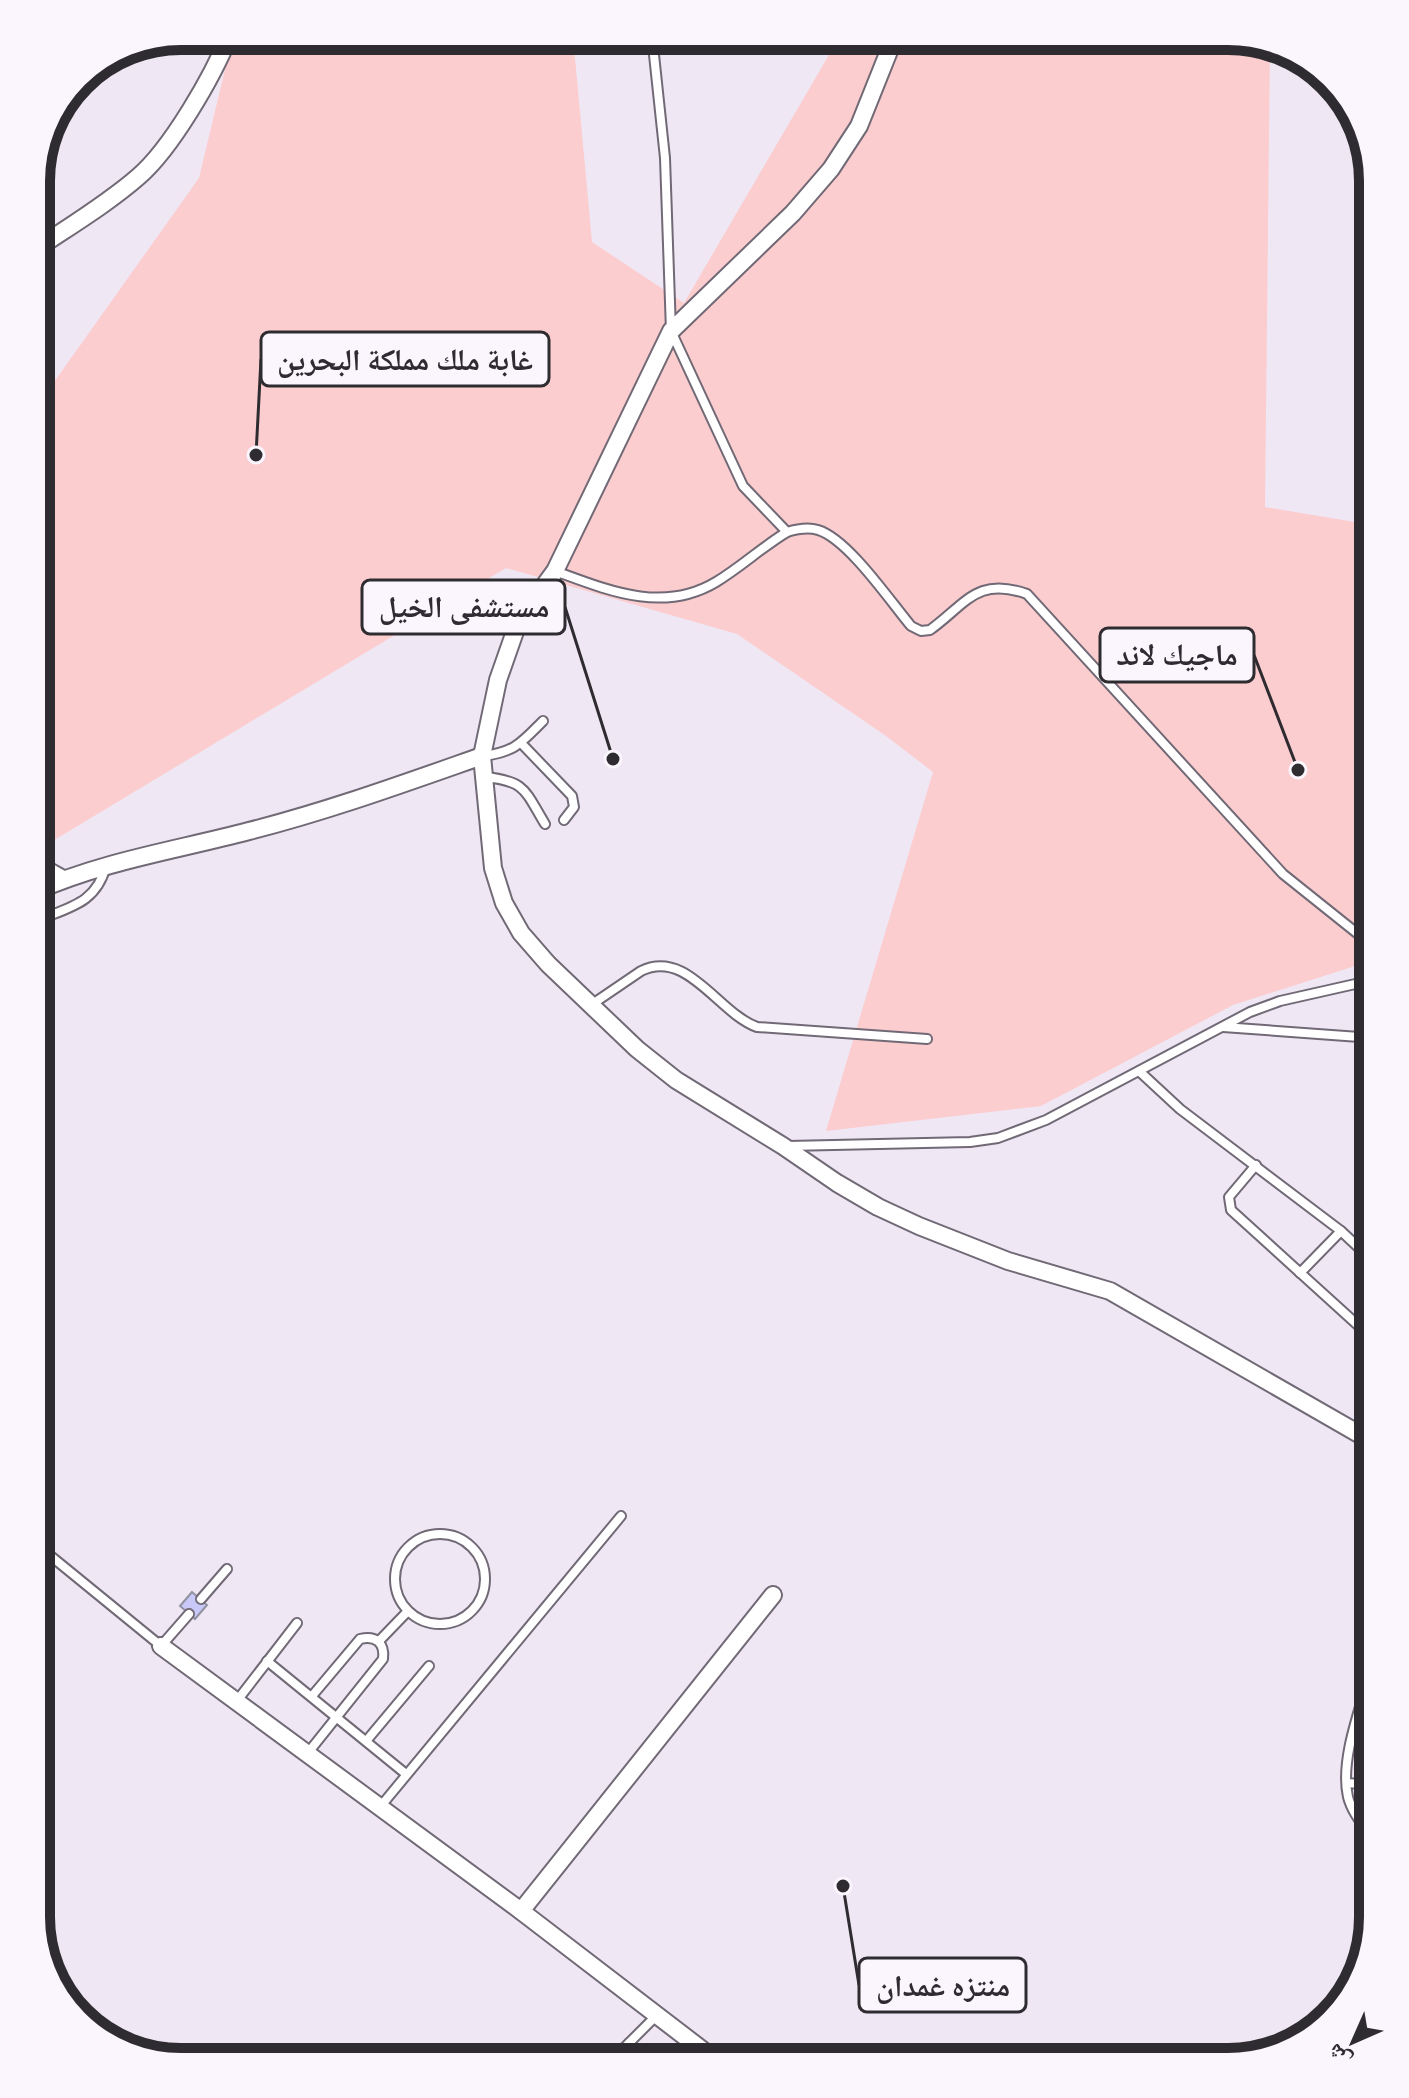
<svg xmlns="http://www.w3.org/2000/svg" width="1409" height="2098" viewBox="0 0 1409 2098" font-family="'Public Sans','Noto Naskh Arabic',sans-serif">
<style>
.green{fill:#fbcdcf}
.building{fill:#c8c9f8;stroke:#9293a1;stroke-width:2}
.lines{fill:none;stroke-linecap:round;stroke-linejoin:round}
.service-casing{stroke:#716975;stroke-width:12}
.minor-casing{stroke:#716975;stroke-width:20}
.service{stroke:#fff;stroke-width:8}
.minor{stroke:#fff;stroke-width:16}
.rim{fill:none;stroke:#2f2c31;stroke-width:10}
.leader{fill:none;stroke:#2f2c31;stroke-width:3}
.callout-dot{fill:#2f2c31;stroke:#fbf6fe;stroke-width:3}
.callout{fill:#fbf6fe;stroke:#2f2c31;stroke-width:3}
.callout-label{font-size:30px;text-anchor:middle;font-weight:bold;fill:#2f2c31}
</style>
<rect width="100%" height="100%" fill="#f0e7f5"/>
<!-- green -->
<path class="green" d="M233,36h340l19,206 92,61 156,-267h397l33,10 -5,461 108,18v446l-18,-5 -122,39 -192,101 -215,25 107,-359 -47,-36 -149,-102 -231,-66 -470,283v-461l18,-8 145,-204z"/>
<!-- building -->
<path class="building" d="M192,1592l15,13 -12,14 -15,-13z"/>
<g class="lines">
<defs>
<g id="service">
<path d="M652,36l13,122 6,173 72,155 44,46"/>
<path d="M555,571c52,19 108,43 161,11 25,-15 46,-35 71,-50 10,-3 21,-5 31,-2 30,9 72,71 93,96l10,5 9,-1c36,-26 47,-54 97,-36l256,280 90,72"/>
<path d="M521,743l51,53 2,11 -10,13"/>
<path d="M483,756c32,-4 38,-13 60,-35"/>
<path d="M485,777c41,4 40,14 60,47"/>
<path d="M36,921c33,-14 60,-17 70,-55"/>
<path d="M591,1005l50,-34c46,-23 77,42 116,56l170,12"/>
<path d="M1223,1027l150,11"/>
<path d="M1139,1071l41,38 161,122 32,30"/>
<path d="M788,1146l182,-4 28,-4 48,-18 204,-108 30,-11 93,-21"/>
<path d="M1256,1165l-27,32 2,13 130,118 12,4"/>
<path d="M1300,1273l41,-42"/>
<circle cx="440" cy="1579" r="45"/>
<path d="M36,1544l125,102 28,-32"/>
<path d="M201,1599l26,-30"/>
<path d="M379,1641l29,-30"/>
<path d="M267,1661l139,113"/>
<path d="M236,1702l61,-79"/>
<path d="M367,1740l62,-74"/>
<path d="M307,1754l76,-95c2,-16 -7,-24 -23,-20l-48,57"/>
<path d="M1347,1783l26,2"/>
<path d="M380,1807l241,-291"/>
<path d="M1373,1839c-9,-13 -21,-26 -25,-42 -9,-39 15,-96 25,-133"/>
<path d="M629,2043l21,19"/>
<path d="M610,2062l46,-46"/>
</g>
<g id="minor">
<path d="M895,36l-36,90 -28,43 -38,44 -122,118 -116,240 -36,49 -21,60 -16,76 11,112 11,35 17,30 27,31 89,85 39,31 107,66 54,37 41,24 41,19 89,35 102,30 263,151"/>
<path d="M36,249c34,-23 71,-45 102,-72 33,-28 75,-101 91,-141"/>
<path d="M36,864l27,15"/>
<path d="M36,891c68,-30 141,-41 213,-60 79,-20 156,-48 233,-75"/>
<path d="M161,1646l360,265 197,151"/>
<path d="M521,1911l252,-316"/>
</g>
</defs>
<!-- service casing -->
<use href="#service" class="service-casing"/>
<!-- minor casing -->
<use href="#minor" class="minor-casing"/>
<!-- service -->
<use href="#service" class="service"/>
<!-- minor -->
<use href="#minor" class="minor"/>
</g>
<!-- crop -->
<path d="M0 0H1409V2098H0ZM181 50H1228A131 131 0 0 1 1359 181V1917A131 131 0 0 1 1228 2048H181A131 131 0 0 1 50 1917V181A131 131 0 0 1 181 50Z" fill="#fbf6fe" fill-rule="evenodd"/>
<path class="rim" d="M181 50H1228A131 131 0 0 1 1359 181V1917A131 131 0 0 1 1228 2048H181A131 131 0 0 1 50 1917V181A131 131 0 0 1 181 50Z"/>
<!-- callouts -->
<path class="leader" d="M256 455L261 359M613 759L565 607M1298 770L1254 655M843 1886L859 1985"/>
<g class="callout-dot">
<circle cx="256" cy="455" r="8"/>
<circle cx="613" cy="759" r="8"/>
<circle cx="1298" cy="770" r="8"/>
<circle cx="843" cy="1886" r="8"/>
</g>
<g class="callout">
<rect x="261" y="332" width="288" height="54" rx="8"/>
<rect x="362" y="580" width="203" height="54" rx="8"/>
<rect x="1100" y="628" width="154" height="54" rx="8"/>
<rect x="859" y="1958" width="167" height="54" rx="8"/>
</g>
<g class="callout-label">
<text x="405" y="370">غابة ملك مملكة البحرين</text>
<text x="464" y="617">مستشفى الخيل</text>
<text x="1177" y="665">ماجيك لاند</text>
<text x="943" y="1996">منتزه غمدان</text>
</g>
<!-- north arrow -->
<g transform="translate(1353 2042) rotate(225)" stroke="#fbf6fe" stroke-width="6" paint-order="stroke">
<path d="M0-6L14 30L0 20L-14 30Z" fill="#2f2c31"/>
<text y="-12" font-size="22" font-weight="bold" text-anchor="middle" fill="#2f2c31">ش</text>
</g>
</svg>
